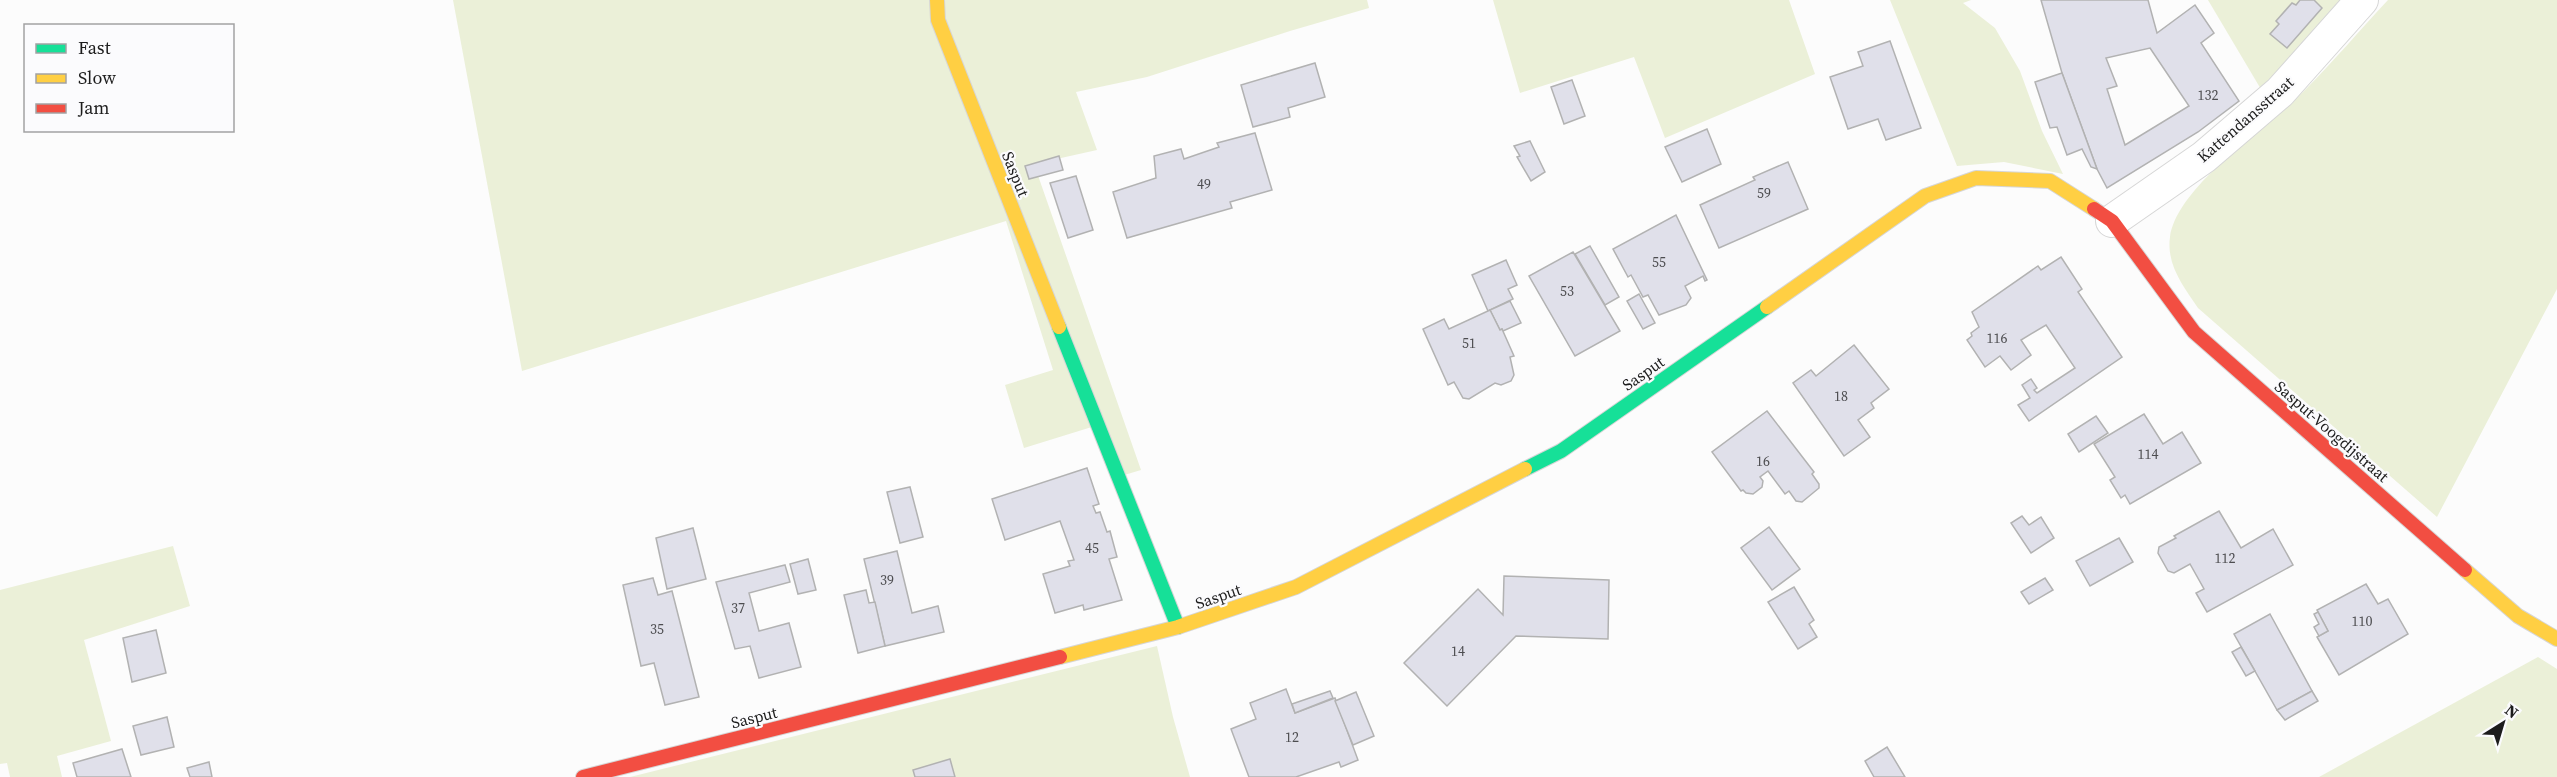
<svg xmlns="http://www.w3.org/2000/svg" width="2557" height="777" viewBox="0 0 2557 777" font-family="'Source Serif 4',serif">
<style>
.green{fill:#ebf0d8}
.building{fill:#e0e0ea;stroke:#b2b2b2;stroke-width:1.5;fill-rule:evenodd}
.lines{fill:none;stroke-linecap:round;stroke-linejoin:round}
.street-casing{stroke:#d6d6d6;stroke-width:34}
.fast-casing{stroke:#d6d6d6;stroke-width:16}
.slow-casing{stroke:#d6d6d6;stroke-width:16}
.jam-casing{stroke:#d6d6d6;stroke-width:16}
.street{stroke:#fff;stroke-width:32}
.fast{stroke:#16e098;stroke-width:14}
.slow{stroke:#ffcf43;stroke-width:14}
.jam{stroke:#f24e42;stroke-width:14}
.labels{text-anchor:middle;dominant-baseline:central;stroke-width:4.5;stroke-linejoin:round;paint-order:stroke}
.number-label{font-size:14px;fill:#4d4d50}
.street-label{font-size:16px;fill:#1c1c1c;stroke:#fbfbfd}
</style>
<rect width="100%" height="100%" fill="#fcfcfc"/>
<!-- green -->
<g class="green">
<path d="M453,0h914l2,8 -79,23 -143,46 -71,15 21,58 -63,14 107,306 -30,9 -16,-53 -71,22 -19,-63 48,-15 -47,-149 -484,150z"/>
<path d="M1493,0h296l26,74 -150,64 -31,-81 -114,36z"/>
<path d="M1890,0h81l-8,3 32,25 25,43 22,60 21,43 -59,-12 -47,4z"/>
<path d="M2208,0h132l-78,91z"/>
<path d="M2388,0h169v289l-120,228 -239,-209c-14,-21 -32,-43 -28,-71 7,-51 98,-110 134,-146 29,-29 56,-61 84,-91z"/>
<path d="M173,546l17,60 -106,34 27,101 -54,15 5,21h-52l-3,-14 -7,1v-174z"/>
<path d="M1157,646l16,71 17,60h-560z"/>
<path d="M2538,657l19,12v108h-238z"/>
</g>
<!-- building -->
<g class="building">
<path d="M2041,0h107l9,33 38,-28 19,28 -13,10 38,58 -41,31 -91,56 -10,-19 -35,-96zM2150,48l39,58 -64,39 -18,-56 10,-3 -11,-28z"/>
<path d="M2300,0h14l8,8 -35,40 -17,-14 9,-10 -3,-3 16,-18 4,2z"/>
<path d="M1890,41l31,87 -35,12 -8,-21 -30,10 -18,-52 33,-11 -5,-14z"/>
<path d="M1315,63l10,34 -37,11 2,9 -37,10 -12,-42z"/>
<path d="M2062,73l35,96 -6,-2 -9,-18 -15,6 -10,-28 -7,1 -15,-46z"/>
<path d="M1572,80l13,36 -21,8 -13,-37z"/>
<path d="M1707,129l14,35 -39,18 -17,-35z"/>
<path d="M1255,133l17,57 -42,12 2,6 -105,30 -14,-46 43,-14 -2,-22 27,-7 3,10 35,-12 -2,-4z"/>
<path d="M1530,141l15,31 -14,9 -14,-24 3,-1 -6,-10z"/>
<path d="M1059,156l4,14 -34,9 -4,-13z"/>
<path d="M1788,162l20,47 -89,39 -19,-43 55,-25 -2,-3z"/>
<path d="M1076,176l17,54 -25,8 -18,-55z"/>
<path d="M1676,215l31,65 -2,1 -2,-5 -18,10 6,12 -5,7 -27,10 -11,-20 -5,2 -12,-22 -3,2 -15,-28z"/>
<path d="M1590,246l29,51 -14,8 -30,-51z"/>
<path d="M1573,252l47,79 -45,25 -46,-80z"/>
<path d="M2061,257l21,32 -4,3 44,65 -93,64 -11,-16 12,-7 -8,-13 9,-6 6,9 -3,2 3,3 38,-25 -29,-43 -25,15 10,15 -20,15 -11,-14 -15,11 -18,-27 5,-4 -1,-3 8,-6 -7,-15 66,-46 3,4z"/>
<path d="M1506,260l11,25 -9,4 5,10 -25,12 -16,-36z"/>
<path d="M1639,294l16,29 -12,6 -16,-28z"/>
<path d="M1510,301l11,22 -18,8 -1,-2 -2,1 -10,-20z"/>
<path d="M1490,310l10,20 2,-1 12,27 -4,1 4,18 -3,6 -10,4 -6,-2 -26,16 -6,-1 -9,-16 -6,3 -25,-56 21,-10 5,10z"/>
<path d="M1854,345l35,44 -18,14 3,5 -16,12 12,17 -26,19 -51,-73 18,-13 5,6z"/>
<path d="M1767,411l47,61 -2,2 7,10v4l-17,14 -6,-1 -7,-10 -4,3 -17,-23 -8,6 3,4 -1,6 -9,7 -7,-1 -3,-3 -2,1 -29,-39z"/>
<path d="M2144,414l19,30 19,-12 19,31 -71,41 -5,-9 -4,3 -11,-18 5,-3 -21,-33z"/>
<path d="M2096,416l12,17 -29,19 -11,-18z"/>
<path d="M1087,468l12,36 -6,2 3,7 4,-1 7,20 3,-1 7,26 -8,2 13,41 -38,10 -1,-5 -28,8 -12,-39 27,-8 -2,-5 6,-1 -14,-39 -55,19 -13,-41z"/>
<path d="M910,487l13,50 -23,6 -13,-51z"/>
<path d="M2219,511l22,37 32,-19 20,36 -86,47 -11,-19 8,-4 -14,-25 -16,9 -6,-2 -10,-18 1,-6 17,-9 -2,-2z"/>
<path d="M2022,516l7,9 12,-8 13,21 -23,15 -20,-30z"/>
<path d="M1769,527l31,42 -28,21 -31,-42z"/>
<path d="M693,528l13,51 -39,10 -11,-51z"/>
<path d="M2119,538l14,24 -43,24 -14,-25z"/>
<path d="M897,551l15,62 26,-7 6,26 -59,14 -21,-87z"/>
<path d="M808,559l8,31 -18,4 -8,-30z"/>
<path d="M785,565l5,17 -41,11 10,38 30,-8 12,44 -42,11 -9,-32 -15,3 -19,-67z"/>
<path d="M1504,576l105,4 -1,59 -92,-3 -69,70 -43,-43 74,-74 25,26z"/>
<path d="M653,578l5,17 14,-4 27,106 -34,8 -11,-42 -13,3 -18,-81z"/>
<path d="M2045,578l8,12 -24,14 -8,-12z"/>
<path d="M2366,584l12,20 10,-5 20,35 -69,41 -22,-38 11,-6 -11,-21z"/>
<path d="M1794,587l20,33 -5,4 8,13 -19,12 -30,-47z"/>
<path d="M866,590l3,13 6,-1 10,44 -27,7 -14,-58z"/>
<path d="M2318,612l10,19 -9,5 -5,-9 5,-3 -5,-10z"/>
<path d="M2270,614l42,77 -35,19 -43,-76z"/>
<path d="M156,630l10,43 -34,9 -9,-44z"/>
<path d="M2241,647l14,24 -9,5 -14,-24z"/>
<path d="M1286,689l9,24 40,-15 23,62 -17,7 -2,-5 -43,15h-47l-18,-48 25,-10 -6,-16z"/>
<path d="M1330,691l3,7 -38,15 -3,-9z"/>
<path d="M2312,691l6,10 -33,19 -8,-10z"/>
<path d="M1356,692l18,44 -21,9 -18,-44z"/>
<path d="M167,717l7,30 -33,8 -8,-29z"/>
<path d="M1887,747l18,30h-31l-9,-16z"/>
<path d="M122,749l9,28h-54l-4,-14z"/>
<path d="M950,759l5,18h-40l-2,-7z"/>
<path d="M209,762l3,15h-22l-3,-9z"/>
</g>
<g class="lines">
<defs>
<path id="street" d="M2112,221l92,-64 76,-65 82,-92"/>
<g id="fast">
<path d="M1059,327l119,300"/>
<path d="M1525,469l36,-18 206,-144"/>
</g>
<g id="slow">
<path d="M937,0l1,20 121,307"/>
<path d="M1767,307l158,-111 51,-18 74,3 44,28"/>
<path d="M2465,570l53,46 39,23"/>
<path d="M1060,657l118,-30 118,-40 229,-118"/>
</g>
<g id="jam">
<path d="M2094,209l18,12 82,111 271,238"/>
<path d="M583,777l477,-120"/>
</g>
</defs>
<!-- street casing -->
<use href="#street" class="street-casing"/>
<!-- fast casing -->
<use href="#fast" class="fast-casing"/>
<!-- slow casing -->
<use href="#slow" class="slow-casing"/>
<!-- jam casing -->
<use href="#jam" class="jam-casing"/>
<!-- street -->
<use href="#street" class="street"/>
<!-- fast -->
<use href="#fast" class="fast"/>
<!-- slow -->
<use href="#slow" class="slow"/>
<!-- jam -->
<use href="#jam" class="jam"/>
</g>
<g class="labels">
<!-- number labels -->
<g class="number-label">
<text x="2208" y="95">132</text>
<text x="1204" y="184">49</text>
<text x="1764" y="193">59</text>
<text x="1659" y="262">55</text>
<text x="1567" y="291">53</text>
<text x="1997" y="338">116</text>
<text x="1469" y="343">51</text>
<text x="1841" y="396">18</text>
<text x="2148" y="454">114</text>
<text x="1763" y="461">16</text>
<text x="1092" y="548">45</text>
<text x="2225" y="558">112</text>
<text x="887" y="580">39</text>
<text x="738" y="608">37</text>
<text x="2362" y="621">110</text>
<text x="657" y="629">35</text>
<text x="1458" y="651">14</text>
<text x="1292" y="737">12</text>
</g>
<!-- street labels -->
<g class="street-label">
<text transform="translate(2245 119) rotate(-41)">Kattendansstraat</text>
<text transform="translate(1016 174) rotate(68)">Sasput</text>
<text transform="translate(1643 373) rotate(-35)">Sasput</text>
<text transform="translate(2332 431) rotate(41)">Sasput-Voogdijstraat</text>
<text transform="translate(1218 596) rotate(-19)">Sasput</text>
<text transform="translate(754 717) rotate(-14)">Sasput</text>
</g>
</g>
<!-- legend -->
<rect x="24" y="24" width="210" height="108" fill="#fbfbfd" stroke="#a2a2a3" stroke-width="1.5"/>
<rect x="36" y="44" width="30" height="9" fill="#16e098" stroke="#a2a2a3" stroke-width="1.5"/>
<text x="78" y="54" font-size="18" fill="#1c1c1c">Fast</text>
<rect x="36" y="74" width="30" height="9" fill="#ffcf43" stroke="#a2a2a3" stroke-width="1.5"/>
<text x="78" y="84" font-size="18" fill="#1c1c1c">Slow</text>
<rect x="36" y="104" width="30" height="9" fill="#f24e42" stroke="#a2a2a3" stroke-width="1.5"/>
<text x="78" y="114" font-size="18" fill="#1c1c1c">Jam</text>
<!-- north arrow -->
<g transform="translate(2503 723) rotate(37)" stroke="#fbfbfd" stroke-width="4.5" paint-order="stroke">
<path d="M0-4.5L10 22L0 15L-10 22Z" fill="#1c1c1c"/>
<text y="-9" font-size="16" font-weight="bold" text-anchor="middle" fill="#1c1c1c">N</text>
</g>
</svg>
